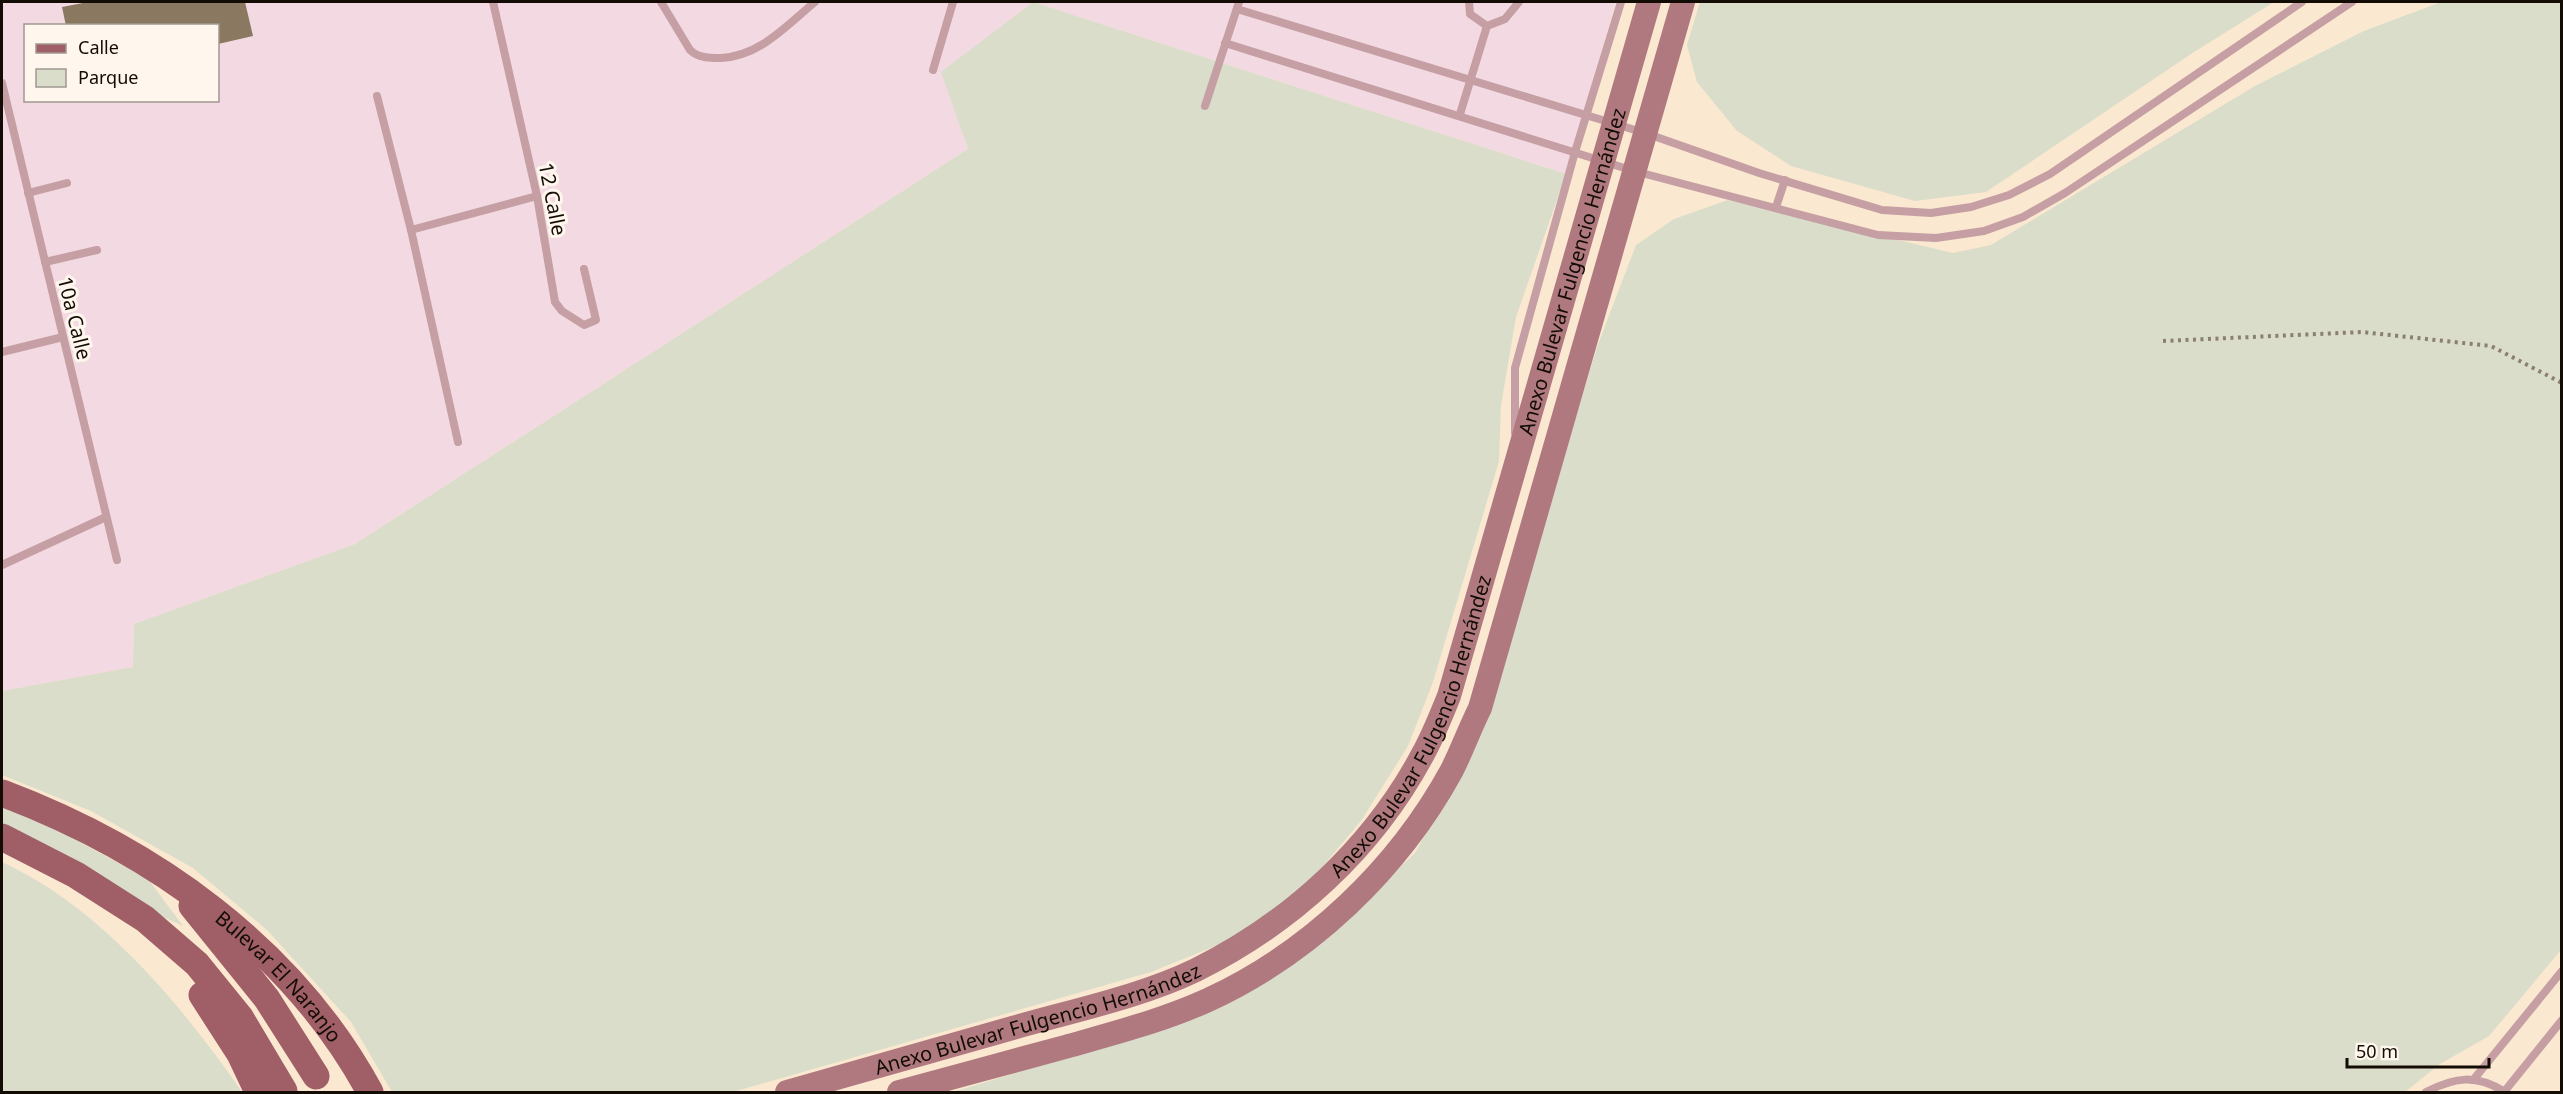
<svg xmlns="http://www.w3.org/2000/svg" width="2563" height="1094" viewBox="0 0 2563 1094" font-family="'Noto Sans',sans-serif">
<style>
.industrial{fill:#f3dae2;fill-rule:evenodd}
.green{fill:#d9ddca}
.building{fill:#8a7860}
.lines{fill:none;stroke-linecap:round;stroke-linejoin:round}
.path{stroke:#8c7f6f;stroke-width:4;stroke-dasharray:3 4.5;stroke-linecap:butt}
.service{stroke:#c59fa3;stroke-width:8}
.secondary{stroke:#b07980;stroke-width:24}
.primary{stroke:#a05e67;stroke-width:27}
.labels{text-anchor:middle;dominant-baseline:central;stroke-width:6;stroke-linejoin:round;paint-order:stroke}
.street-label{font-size:20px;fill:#120c05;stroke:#fff7ee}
</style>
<rect width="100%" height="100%" fill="#fbe8d0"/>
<!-- industrial -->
<path class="industrial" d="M2,2h1614l-50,172 -533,-172 -91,70 26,77 -613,395 -221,80 -1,43 -131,24zM26,26h192v74h-192z"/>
<!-- green -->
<g class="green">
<path d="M1033,2l533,172 -50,143 -15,88 -2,56 -66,221 -25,64 -47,75 -54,64 -72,53 -84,34 -418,120h-341l-41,-70 -84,-92 -74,-62 -102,-57 -89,-36v-84l131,-24 1,-43 221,-80 613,-395 -27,-77z"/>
<path d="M1700,2h574l-80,50 -208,140 -71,9 -124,-35 -54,-35 -40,-49 -10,-37z"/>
<path d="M2441,2h120v948l-72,86 -49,28 -35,28h-1452l217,-66 158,-90 87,-83 69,-129 113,-377 39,-102 38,-26 54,-19 225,53 38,-8 264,-159 109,-55z"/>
<path d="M2,807l37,13 109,59 35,47 -52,-24 -129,-77z"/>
<path d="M2,862c98,45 179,142 240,230h-240z"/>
</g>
<!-- building -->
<path class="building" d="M88,2h157l8,34 -35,8v-18h-152l-4,-19z"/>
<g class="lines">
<!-- path -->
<path class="path" d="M2163,341l199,-9 129,14 71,37"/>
<!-- service -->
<g class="service">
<path d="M493,2l44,194 18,106 7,9 22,14 12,-5 -12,-51"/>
<path d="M661,2l29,48c8,8 20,8 31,8 39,-2 65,-32 94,-56"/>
<path d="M1469,2l1,12 17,12"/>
<path d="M1237,9l408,124 114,40 123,37 49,3 40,-6 38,-12 41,-21 252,-172"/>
<path d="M1225,43l409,128 244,64 58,3 48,-7 39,-14 42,-24 287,-191"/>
<path d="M933,70l20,-68"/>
<path d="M2,83l115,477"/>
<path d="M377,96l34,134 126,-34"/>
<path d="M1205,106l34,-104"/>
<path d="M1460,114l27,-88 18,-7 14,-17"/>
<path d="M28,193l39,-10"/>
<path d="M1776,207l9,-27"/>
<path d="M411,230l47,212"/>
<path d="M45,262l52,-12"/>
<path d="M2,352l61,-15"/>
<path d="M1515,433v-65l60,-216 46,-150"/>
<path d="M2,565l104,-48"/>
<path d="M2474,1079l88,-108"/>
<path d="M2426,1092c29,-15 50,-18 79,0"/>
<path d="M2504,1092l58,-72"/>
</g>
<!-- secondary -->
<g class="secondary">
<path id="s1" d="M787,1092c78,-22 157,-44 236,-67 57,-16 119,-29 173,-55 95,-47 177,-122 227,-216 10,-18 18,-38 26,-58l200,-694"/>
<path d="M899,1092c55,-15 111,-30 166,-45 49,-14 97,-26 143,-47 102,-47 190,-131 244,-230 10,-20 18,-42 28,-62l203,-706"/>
</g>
<!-- primary -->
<g class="primary">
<path id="s2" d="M2,793c151,57 290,155 368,299"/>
<path d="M2,837l74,38 69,44 52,45 43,53 44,74"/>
<path d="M192,906l75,93 49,77"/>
<path d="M202,995l38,59 18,38"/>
</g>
</g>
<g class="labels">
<!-- street labels -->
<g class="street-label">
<text transform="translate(553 199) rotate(79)">12 Calle</text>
<text stroke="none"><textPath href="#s1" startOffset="1251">Anexo Bulevar Fulgencio Hernández</textPath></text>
<text transform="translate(75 318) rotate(76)">10a Calle</text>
<text stroke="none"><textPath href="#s1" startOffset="765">Anexo Bulevar Fulgencio Hernández</textPath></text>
<text stroke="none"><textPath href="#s2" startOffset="336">Bulevar El Naranjo</textPath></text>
<text stroke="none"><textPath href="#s1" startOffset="261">Anexo Bulevar Fulgencio Hernández</textPath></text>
</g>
</g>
<!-- border -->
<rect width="2563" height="1094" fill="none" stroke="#120c05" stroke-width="6"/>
<!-- legend -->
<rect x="24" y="24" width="195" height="78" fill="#fff7ee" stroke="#a09991" stroke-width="1.5"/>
<rect x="36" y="44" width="30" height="9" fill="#a05e67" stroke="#a09991" stroke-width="1.5"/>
<text x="78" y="54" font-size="18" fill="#120c05">Calle</text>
<rect x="36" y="69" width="30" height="18" fill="#d9ddca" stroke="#a09991" stroke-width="1.5"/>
<text x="78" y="84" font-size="18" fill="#120c05">Parque</text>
<!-- scale -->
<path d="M2347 1058v9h142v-9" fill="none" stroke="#120c05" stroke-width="3"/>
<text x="2356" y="1058" font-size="18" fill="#120c05" stroke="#fff7ee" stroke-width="4.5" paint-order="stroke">50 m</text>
</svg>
